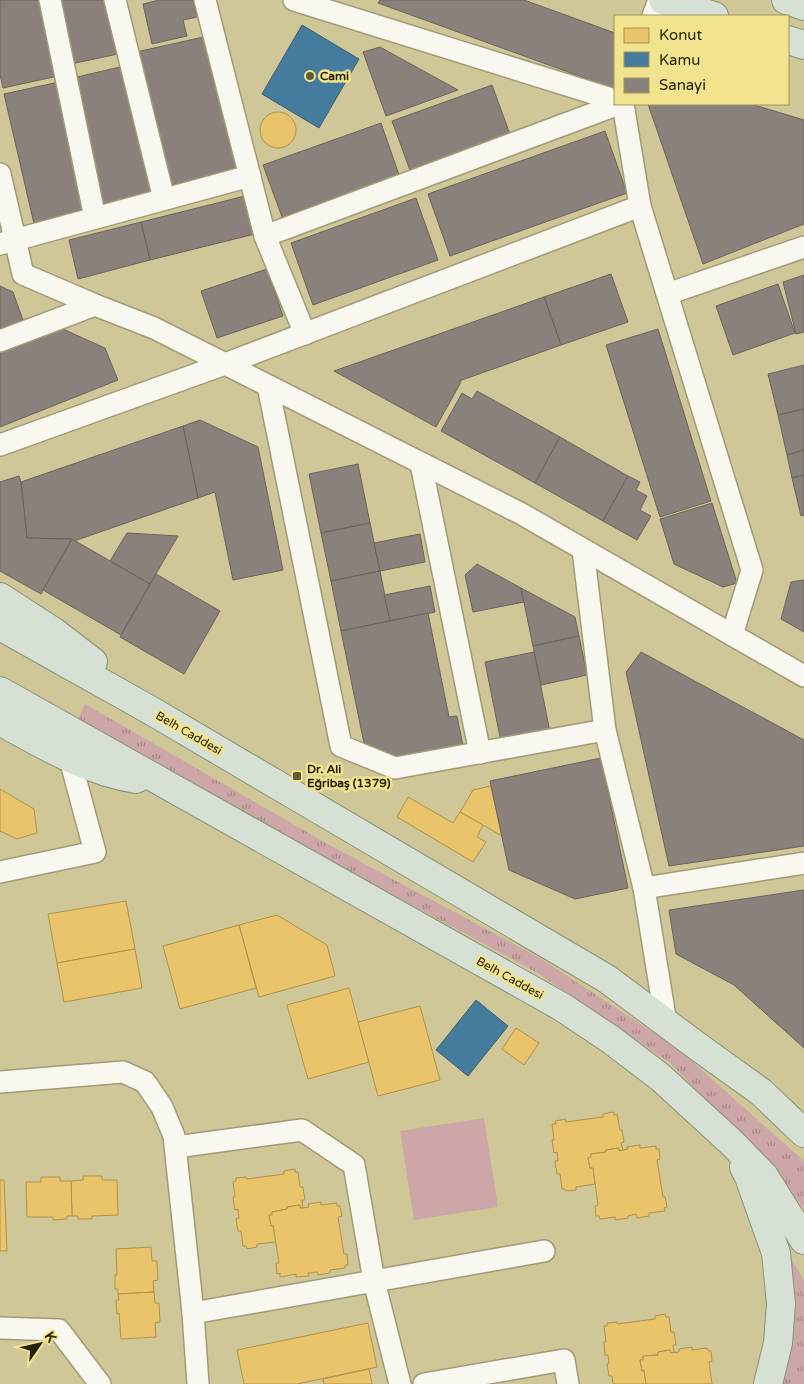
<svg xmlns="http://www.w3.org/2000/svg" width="804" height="1384" viewBox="0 0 804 1384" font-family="'Varela Round',sans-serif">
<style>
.grass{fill:url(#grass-tufts)}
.pitch{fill:#cda6a8}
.homes{fill:#e9c46a;stroke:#af934a}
.public{fill:#457b9d;stroke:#3c606e}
.industry{fill:#8a817c;stroke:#6c6457}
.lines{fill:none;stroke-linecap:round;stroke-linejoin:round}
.minor-casing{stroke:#a19b75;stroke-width:24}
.major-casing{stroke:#849475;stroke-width:30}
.minor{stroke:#f8f7f0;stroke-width:21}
.major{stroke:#d6e0d4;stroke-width:28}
.poi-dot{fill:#625b35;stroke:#f2e48f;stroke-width:2}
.labels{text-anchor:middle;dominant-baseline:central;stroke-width:5;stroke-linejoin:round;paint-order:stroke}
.poi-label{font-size:12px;font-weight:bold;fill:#272100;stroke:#f2e48f;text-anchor:start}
.street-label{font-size:12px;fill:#272100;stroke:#f2e48f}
</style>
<defs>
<pattern id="grass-tufts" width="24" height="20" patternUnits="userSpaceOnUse" patternTransform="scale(1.25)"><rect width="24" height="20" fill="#cda6a8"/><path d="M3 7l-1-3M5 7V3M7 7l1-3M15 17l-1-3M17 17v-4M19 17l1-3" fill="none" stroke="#a68786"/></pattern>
</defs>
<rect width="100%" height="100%" fill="#cfc798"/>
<!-- grass -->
<g class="grass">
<path d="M85,704l239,138 216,116 137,90 127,113v48l-25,-33 -109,-113 -134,-91 -219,-118 -240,-132z"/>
<path d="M790,1256l14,25v103h-27z"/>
</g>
<!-- pitch -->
<path class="pitch" d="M484,1118l14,89 -84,13 -14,-89z"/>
<!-- homes -->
<g class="homes">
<circle cx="278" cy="130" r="18"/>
<path d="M491,786l11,50 -42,-24 13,-22z"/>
<path d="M0,789l34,20 3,24 -20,6 -17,-8z"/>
<path d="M408,797l45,26 7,-11 23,13 -6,12 9,5 -13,20 -76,-45z"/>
<path d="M126,901l9,48 -78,14 -9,-49z"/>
<path d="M277,915l50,30 8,31 -76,21 -20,-72z"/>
<path d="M239,925l17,63 -76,21 -17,-63z"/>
<path d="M135,949l7,39 -78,14 -7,-39z"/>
<path d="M349,988l20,74 -61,17 -21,-74z"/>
<path d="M420,1006l20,74 -62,16 -20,-74z"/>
<path d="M516,1028l23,15 -15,22 -22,-16z"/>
<path d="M614,1112v3l3,-1 3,16h2l2,12 -3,1 2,7 -4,1v-3l-13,2v2l-15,2v3l-3,1 2,10h3l2,16 -19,3v3l-10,1 -1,-2h-3l-2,-15h-3l-2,-13h3l-1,-9 -3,1 -2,-13h2l-2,-16h4l-1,-3 11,-2v3l37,-5v-3z"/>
<path d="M640,1145v3l16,-2v3h3l1,10 -3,1 6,37h2l2,10 -3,1 1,3 -16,2v3l-12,2 -1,-4 -8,2v2l-13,2v-3l-15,2 -1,-3h-3l-1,-10 3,-1 -5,-37h-3l-2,-10 3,-1v-3l15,-2v-2l13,-2v3l9,-2 -1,-2z"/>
<path d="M295,1169v3h3l2,15h3l2,13h-3l1,8h-3v-3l-13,2v2l-15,3v3h-3l2,11 2,-1 3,17 -19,2v3l-10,2 -1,-3h-3l-2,-15h-3l-2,-12 3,-1 -1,-9 -3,1 -2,-13h2l-2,-15 3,-1v-3l10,-1 1,2 37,-5v-3z"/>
<path d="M83,1176h19v4h15l1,35 -26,1v3h-14v-3h-6l-1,-35 12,-1z"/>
<path d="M41,1177h19v4h11l1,35h-5v3l-14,1v-3h-26l-1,-35h15z"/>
<path d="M0,1180h4l3,71h-7z"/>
<path d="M321,1202v3l16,-2v3h3l2,10 -4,1 6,37h3l1,11h-3v3l-15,2v3l-12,2 -1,-3 -9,1 1,3 -13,1v-3l-16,3v-4l-3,1 -1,-11h3l-6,-38 -2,1 -2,-11h3v-3l15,-3v-2l13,-2v3h3l6,-1 -1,-3z"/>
<path d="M151,1247l1,14h5l1,19 -5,1 1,11 -36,2v-5h-3v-14h2l-1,-26z"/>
<path d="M154,1292l1,11h4l1,19 -5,1 1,14 -35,2 -2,-26 -2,1 -1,-14h3l-1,-6z"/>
<path d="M665,1314l1,3h3l2,15h3l2,13h-3l1,7 -3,1 -1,-3 -12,2v3l-15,1v4h-3l2,11 2,-1 2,14h-33l-1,-8h-3l-2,-12 2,-1 -1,-8h-3l-1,-13h2l-2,-16h3v-3l10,-1v2l38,-5v-3z"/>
<path d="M368,1323l9,44 -80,17h-53l-7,-34z"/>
<path d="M692,1347v3l15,-2 1,3h3l1,10 -3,1 3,22h-66l-2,-14 -2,1 -2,-11h3v-4l15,-1v-3l12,-2 1,3 8,-1v-3z"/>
<path d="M369,1369l3,15h-48l-1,-5z"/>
</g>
<!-- public -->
<g class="public">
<path d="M302,25l57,34 -40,69 -57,-34z"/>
<path d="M476,1000l32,26 -40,50 -32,-26z"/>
</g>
<!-- industry -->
<g class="industry">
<path d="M0,0h40l18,76 -55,12 -3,-13z"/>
<path d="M51,0h60l7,54 -52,11z"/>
<path d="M159,0h34l4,17 -14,3 4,16 -35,8 -9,-40z"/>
<path d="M380,0h144l91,33v56l-237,-86z"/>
<path d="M208,36l31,134 -72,16 -31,-134z"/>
<path d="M380,47l78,43 -72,26 -23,-64z"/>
<path d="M124,66l31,135 -51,11 -31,-134z"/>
<path d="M59,82l31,133 -55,13 -31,-134z"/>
<path d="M492,85l19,52 -100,36 -19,-52z"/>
<path d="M648,104h103l53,16v104l-101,40z"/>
<path d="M381,123l18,52 -117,42 -19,-52z"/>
<path d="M605,131l22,62 -177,63 -22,-62z"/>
<path d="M249,195l10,38 -109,27 -9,-38z"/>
<path d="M416,198l22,62 -125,45 -22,-62z"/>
<path d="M141,222l9,38 -72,19 -9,-39z"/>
<path d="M267,269l16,47 -66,22 -16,-47z"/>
<path d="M611,274l17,48 -67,23 -17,-48z"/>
<path d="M804,275v57l-8,2 -13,-52z"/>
<path d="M778,284l17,49 -62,22 -17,-49z"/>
<path d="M0,286l13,6 12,34 -25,10z"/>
<path d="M544,297l17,48 -102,36 2,1 -25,45 -102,-56z"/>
<path d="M56,326l49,22 13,32 -118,47v-78z"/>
<path d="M658,329l53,172 -51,16 -54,-172z"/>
<path d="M804,365v44l-26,6 -10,-41z"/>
<path d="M477,391l83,46 -25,46 -94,-52 21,-38 10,6z"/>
<path d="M804,409v41l-17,5 -9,-40z"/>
<path d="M200,420l58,27 25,123 -50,10 -18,-88 -17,6 -15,-72z"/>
<path d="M183,426l15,72 -124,43 -2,-2 -45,-1 -6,-56z"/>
<path d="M560,437l68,39 -25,45 -68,-38z"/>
<path d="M804,450v25l-12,3 -5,-23z"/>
<path d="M358,464l12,59 -49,10 -12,-59z"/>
<path d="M804,475v40l-3,1 -9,-38z"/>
<path d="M19,476l2,6 6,56 45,1 -31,55 -41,-23v-89z"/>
<path d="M628,476l12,6 -4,8 11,6 -7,14 11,6 -14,24 -34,-19z"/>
<path d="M712,503l25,80 -14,4 -49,-23 -14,-45z"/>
<path d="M370,523l10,48 -49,10 -10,-48z"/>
<path d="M127,533l51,3 -28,48 -40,-23z"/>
<path d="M420,534l5,28 -45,9 -6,-28z"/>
<path d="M72,539l78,45 -29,51 -78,-45z"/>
<path d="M477,564l44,24 3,14 -51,10 -8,-37z"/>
<path d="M380,571l10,50 -49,10 -10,-50z"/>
<path d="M156,574l64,37 -36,63 -64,-37z"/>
<path d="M804,580v52l-23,-13 10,-37z"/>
<path d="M430,586l5,26 -45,9 -6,-26z"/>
<path d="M521,588l54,29 4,19 -46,10z"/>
<path d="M428,613l21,104 8,-1 6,30 -69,14 -30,-17 -23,-112z"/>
<path d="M579,636l8,39 -46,10 -8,-39z"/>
<path d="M534,652l16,80 -49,10 -16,-80z"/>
<path d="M641,652l163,88v106l-135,20 -43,-194z"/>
<path d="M601,758l27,130 -53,11 -66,-29 -19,-89z"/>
<path d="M804,890v158l-70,-63 -58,-31 -7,-44z"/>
</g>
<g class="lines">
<defs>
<g id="minor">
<path d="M50,0l45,218"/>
<path d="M115,0l49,199"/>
<path d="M205,0l60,236"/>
<path d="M294,0l321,100"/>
<path d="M653,16l6,-16"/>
<path d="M623,104l17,102 112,364 -20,65"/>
<path d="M0,174l23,100 72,31 59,23 366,185 284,163"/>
<path d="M0,244l250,-68"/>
<path d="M667,294l137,-47"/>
<path d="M305,334l-40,-98 354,-132"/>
<path d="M0,341l95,-36"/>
<path d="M268,386l73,360 54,22 210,-38"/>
<path d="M0,445l225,-81 415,-158"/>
<path d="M421,464l59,289"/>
<path d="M583,550l22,180 39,158 22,135"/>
<path d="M0,872l95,-20 -25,-93"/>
<path d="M644,888l160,-25"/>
<path d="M0,1082l123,-10 22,10 17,25 12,29 19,177 5,71"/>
<path d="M176,1147l126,-17 52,35 20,116 26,103"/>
<path d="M193,1313l351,-62"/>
<path d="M0,1328l59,2 41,54"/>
<path d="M424,1384l140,-24 4,24"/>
</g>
<g id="major">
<path d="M663,0l51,16"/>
<path d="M786,0l18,6"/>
<path d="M788,40l16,5"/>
<path d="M0,597l54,35 39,30"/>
<path d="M0,626l150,84 457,269 90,67 64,46 43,41"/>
<path d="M0,691l562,316 48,32 50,38 72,66 32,33 40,64"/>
<path d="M0,721c43,24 87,50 136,58"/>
<path d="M744,1167l5,10 27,76 5,51 -3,39 -10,41"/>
</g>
</defs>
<!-- minor casing -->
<use href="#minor" class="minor-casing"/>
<!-- major casing -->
<use href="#major" class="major-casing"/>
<!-- minor -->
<use href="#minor" class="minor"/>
<!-- major -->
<use href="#major" class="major"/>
</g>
<!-- markers -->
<g class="poi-dot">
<circle cx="310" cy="76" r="5"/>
<rect x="292" y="771" width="10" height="10" rx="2.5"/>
</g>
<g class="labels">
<!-- poi labels -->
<g class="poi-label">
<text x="320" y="76">Cami</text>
<text x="307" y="769">Dr. Ali<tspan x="307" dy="14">Eğribaş (1379)</tspan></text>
</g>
<!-- street labels -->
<g class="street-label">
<text transform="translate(189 733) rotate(30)">Belh Caddesi</text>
<text transform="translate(510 978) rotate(29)">Belh Caddesi</text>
</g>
</g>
<!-- legend -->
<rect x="614" y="15" width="175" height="90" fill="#f2e48f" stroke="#a19656"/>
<rect x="624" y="28" width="25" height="15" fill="#e9c46a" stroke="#a19656"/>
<text x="659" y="40" font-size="15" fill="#272100">Konut</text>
<rect x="624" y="52" width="25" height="15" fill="#457b9d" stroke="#a19656"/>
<text x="659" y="65" font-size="15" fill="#272100">Kamu</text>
<rect x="624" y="78" width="25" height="15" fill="#8a817c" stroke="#a19656"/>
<text x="659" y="90" font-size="15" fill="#272100">Sanayi</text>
<!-- north arrow -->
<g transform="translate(40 1344) rotate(56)" stroke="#f2e48f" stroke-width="4" paint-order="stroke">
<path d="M0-4L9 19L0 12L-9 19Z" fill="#272100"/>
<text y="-8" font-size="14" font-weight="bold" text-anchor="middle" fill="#272100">K</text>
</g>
</svg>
